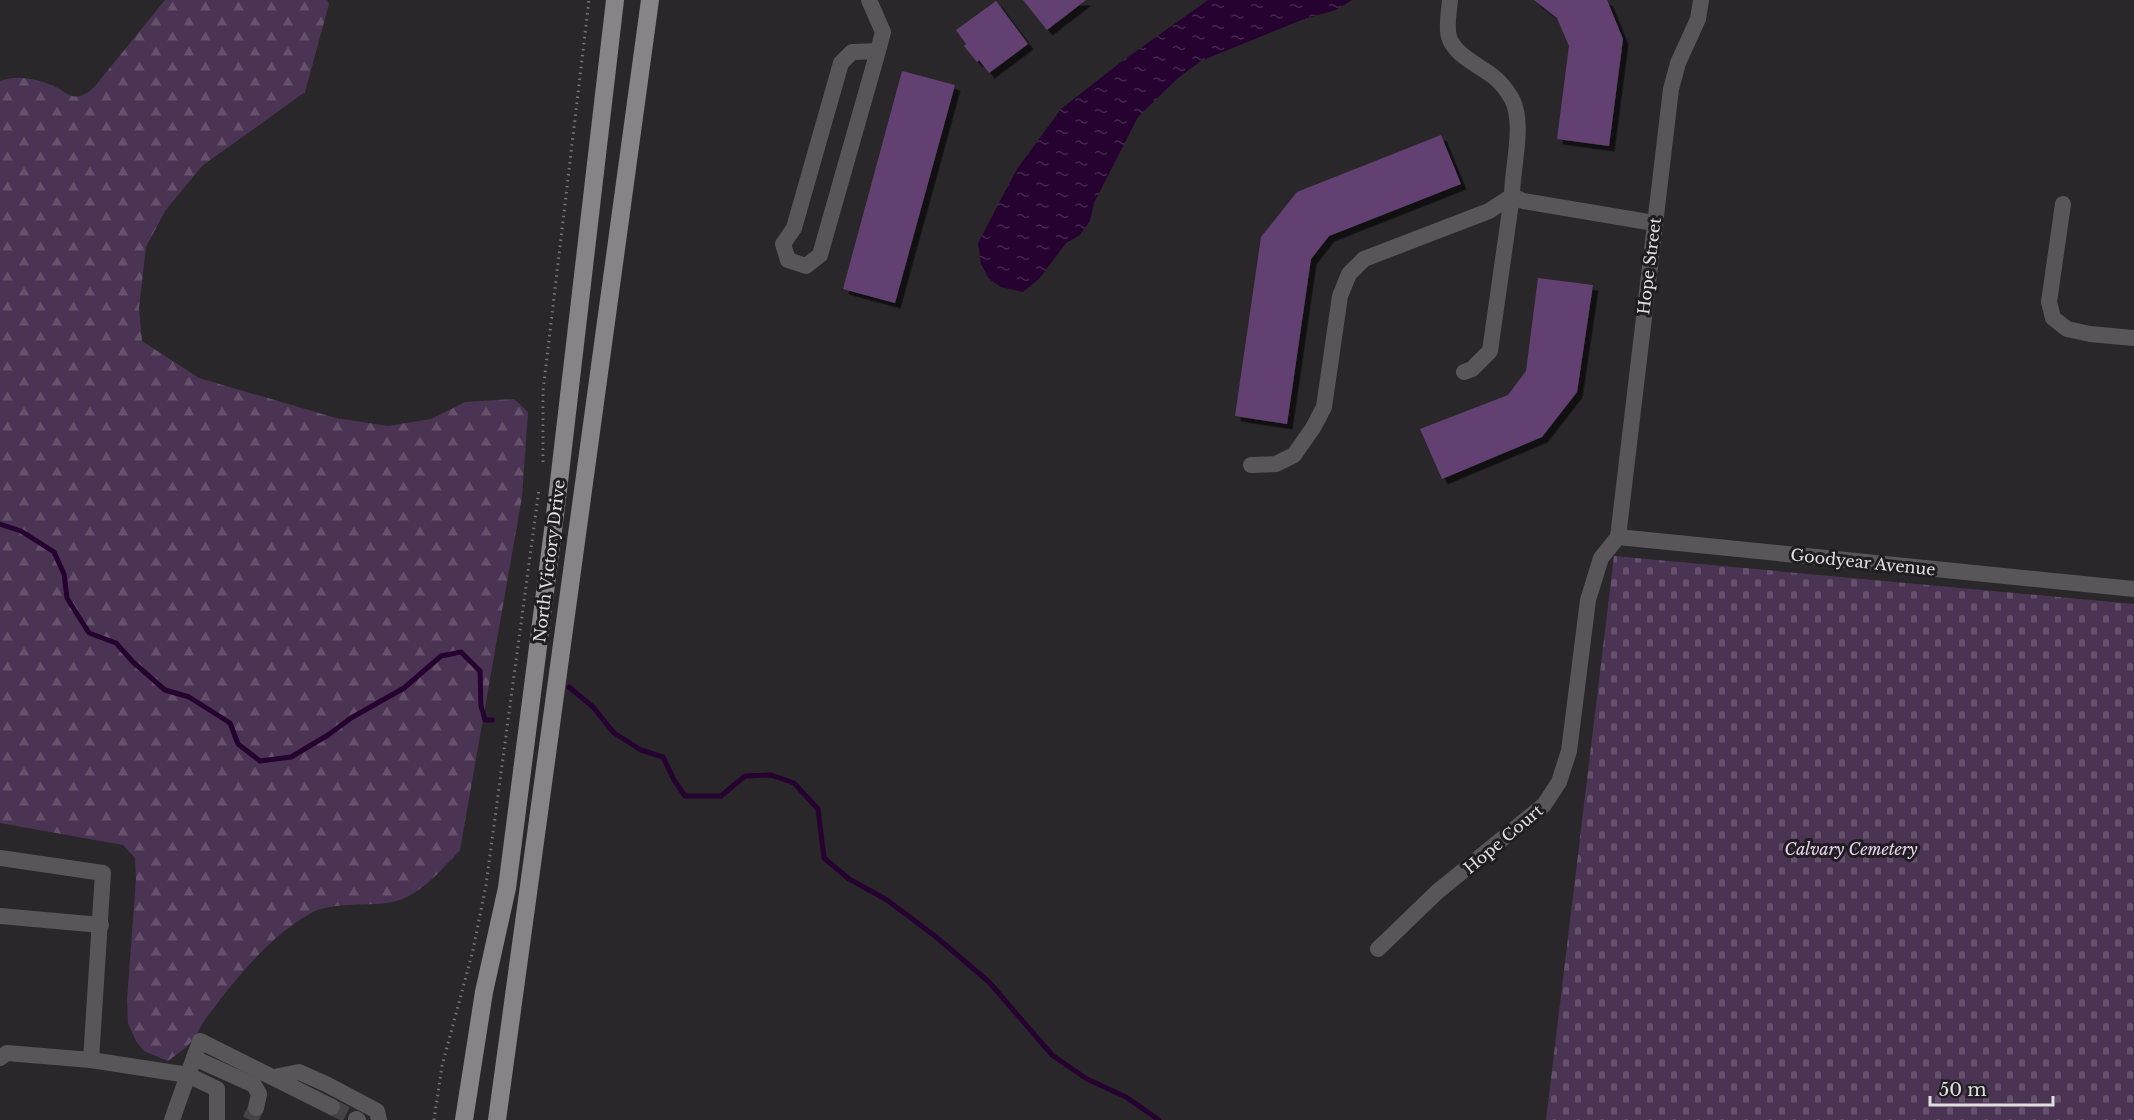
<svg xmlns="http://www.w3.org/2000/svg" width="2134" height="1120" viewBox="0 0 2134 1120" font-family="'Libre Baskerville',serif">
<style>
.forest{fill:url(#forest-firs)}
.cemetery{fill:url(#cemetery-stones)}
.water{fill:url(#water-ripples)}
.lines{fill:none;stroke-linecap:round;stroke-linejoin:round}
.stream{stroke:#250230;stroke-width:5}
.building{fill:#644072;filter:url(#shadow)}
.minor-tunnel{stroke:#444345;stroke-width:16;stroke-dasharray:16 8;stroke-linecap:butt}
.path{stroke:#767477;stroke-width:3;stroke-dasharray:1.5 4.5;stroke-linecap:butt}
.minor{stroke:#585658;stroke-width:16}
.major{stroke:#868487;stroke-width:18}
.labels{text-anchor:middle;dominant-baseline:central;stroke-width:6;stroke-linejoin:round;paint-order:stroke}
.street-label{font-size:16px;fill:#e0dfe1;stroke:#201d21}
.park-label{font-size:16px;font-style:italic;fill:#edd6f5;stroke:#201d21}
</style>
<defs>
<pattern id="forest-firs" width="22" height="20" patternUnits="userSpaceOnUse" patternTransform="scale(1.5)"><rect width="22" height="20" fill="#4b3453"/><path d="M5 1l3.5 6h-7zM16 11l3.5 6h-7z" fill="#65516b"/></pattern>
<pattern id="cemetery-stones" width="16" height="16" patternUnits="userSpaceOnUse" patternTransform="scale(1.5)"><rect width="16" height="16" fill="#4b3453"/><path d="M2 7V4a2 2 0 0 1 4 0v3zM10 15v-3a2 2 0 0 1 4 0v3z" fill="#65516b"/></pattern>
<pattern id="water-ripples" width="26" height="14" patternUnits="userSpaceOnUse" patternTransform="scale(1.5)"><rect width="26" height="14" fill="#250230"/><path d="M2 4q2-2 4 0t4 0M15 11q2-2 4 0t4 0" fill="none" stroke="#44264e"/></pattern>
<filter id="shadow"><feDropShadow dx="5.5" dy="5.5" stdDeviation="0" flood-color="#0009"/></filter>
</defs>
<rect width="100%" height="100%" fill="#29272a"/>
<!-- forest -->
<path class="forest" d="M165,0h162l2,4 -24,88 -103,74 -37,45 -19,36 -7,61 3,33 57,37 137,40 52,8 43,-7 34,-17 49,-3 14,13 -6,85 -62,353c-20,21 -42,49 -73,53 -22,3 -56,-1 -76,10 -41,23 -73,63 -101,100 -8,9 -12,21 -20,30 -6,7 -15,12 -22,18l-24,-10 -8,-10 -8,-18 -1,-23 9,-121 -1,-21 -12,-13 -123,-22v-742c17,-7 38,-2 54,5 9,4 16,13 26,10 5,-1 11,-6 15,-10z"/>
<!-- cemetery -->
<path class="cemetery" d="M1614,556l520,48v516h-588z"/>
<!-- water -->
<path class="water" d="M1208,0h144l-16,10 -32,9 -103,42 -23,17 -40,39 -44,86 -4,18 -10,14 -14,8 -27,36 -16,13 -22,-5 -12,-8 -8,-15 -3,-21 39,-74 44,-60 60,-47z"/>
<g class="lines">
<!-- stream -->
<g class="stream">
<path d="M0,524l21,7 33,21 10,22 3,24 22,35 27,10 17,19 32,28 24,7 41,26 8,21 22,17 31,-4 37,-22 23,-17 53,-30 37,-32 20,-4 19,19 1,35 4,14h7"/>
<path d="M569,687l24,20 21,26 27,17 22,7 11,23 11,16h36l24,-20 26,-1 23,8 24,26 6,49 25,21 38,21 48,36 54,46 63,73 35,24 39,18 33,23"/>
</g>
</g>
<!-- building -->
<g class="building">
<path d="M1023,0h63l-39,30z"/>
<path d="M1534,0h73l16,39 -14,107 -52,-7 12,-93 -12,-28z"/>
<path d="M996,1l32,43 -39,29 -10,-13 -2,2 -13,-16 2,-2 -10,-14z"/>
<path d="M902,71l53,14 -60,218 -52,-14z"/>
<path d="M1441,135l20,49 -132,52 -18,23 -24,165 -52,-8 26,-179 36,-45z"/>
<path d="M1538,278l55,7 -16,107 -35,45 -100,42 -22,-50 88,-34 18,-24z"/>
</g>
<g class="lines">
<!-- minor-tunnel -->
<g class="minor-tunnel">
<path d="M332,1107l24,12"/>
<path d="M250,1120l6,-12"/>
</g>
<!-- path -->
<g class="path">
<path d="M543,462v-71l46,-391"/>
<path d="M434,1120l8,-54 31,-116 13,-65 53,-396"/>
</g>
<!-- minor -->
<g class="minor">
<path d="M869,0l14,32 -5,19 -58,204 -14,11 -18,-6 -5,-16 11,-16 47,-165 11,-11 26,-1"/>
<path d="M1450,0c-1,12 -4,26 -1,37 6,19 32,29 45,40 6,5 14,15 18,22 13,26 0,68 0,97l11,5 131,22"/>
<path d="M2063,204l-14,98 4,16 14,11 23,5 44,4"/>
<path d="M1464,372l8,-3 18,-18 22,-155"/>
<path d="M1251,465l25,-1 18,-9 19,-27 11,-21 16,-111 9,-22 15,-15 125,-48 23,-15"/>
<path d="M1618,537l53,-448 7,-26 20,-44 3,-19"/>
<path d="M0,858l103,15 -12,187"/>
<path d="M0,916l101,9"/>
<path d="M1378,949l59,-57 107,-87 15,-23 10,-31 19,-151 13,-42 17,-21 516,52"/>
<path d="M0,1058l7,-5 84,7 97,15 29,14v31"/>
<path d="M194,1058l60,27 5,9 -3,14"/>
<path d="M274,1077l25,-5 27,12 51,27 2,9"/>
<path d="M356,1119l2,1"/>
<path d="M172,1120l28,-79 132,66"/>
</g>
<!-- major -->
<g class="major">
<path d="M464,1120l20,-128 23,-104 50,-389 58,-499"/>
<path d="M497,1120l153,-1120"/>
</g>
</g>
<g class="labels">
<!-- street labels -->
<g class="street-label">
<text transform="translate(1649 266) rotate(-83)">Hope Street</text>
<text transform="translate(549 561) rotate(-83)">North Victory Drive</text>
<text transform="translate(1863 562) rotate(6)">Goodyear Avenue</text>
<text transform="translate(1503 839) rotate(-40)">Hope Court</text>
</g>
<!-- park labels -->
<g class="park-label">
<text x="1851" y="849">Calvary Cemetery</text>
</g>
</g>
<!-- scale -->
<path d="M1930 1096v9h123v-9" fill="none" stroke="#e0dfe1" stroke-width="3"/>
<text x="1939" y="1096" font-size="18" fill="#e0dfe1" stroke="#201d21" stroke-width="4.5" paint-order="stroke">50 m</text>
</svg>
